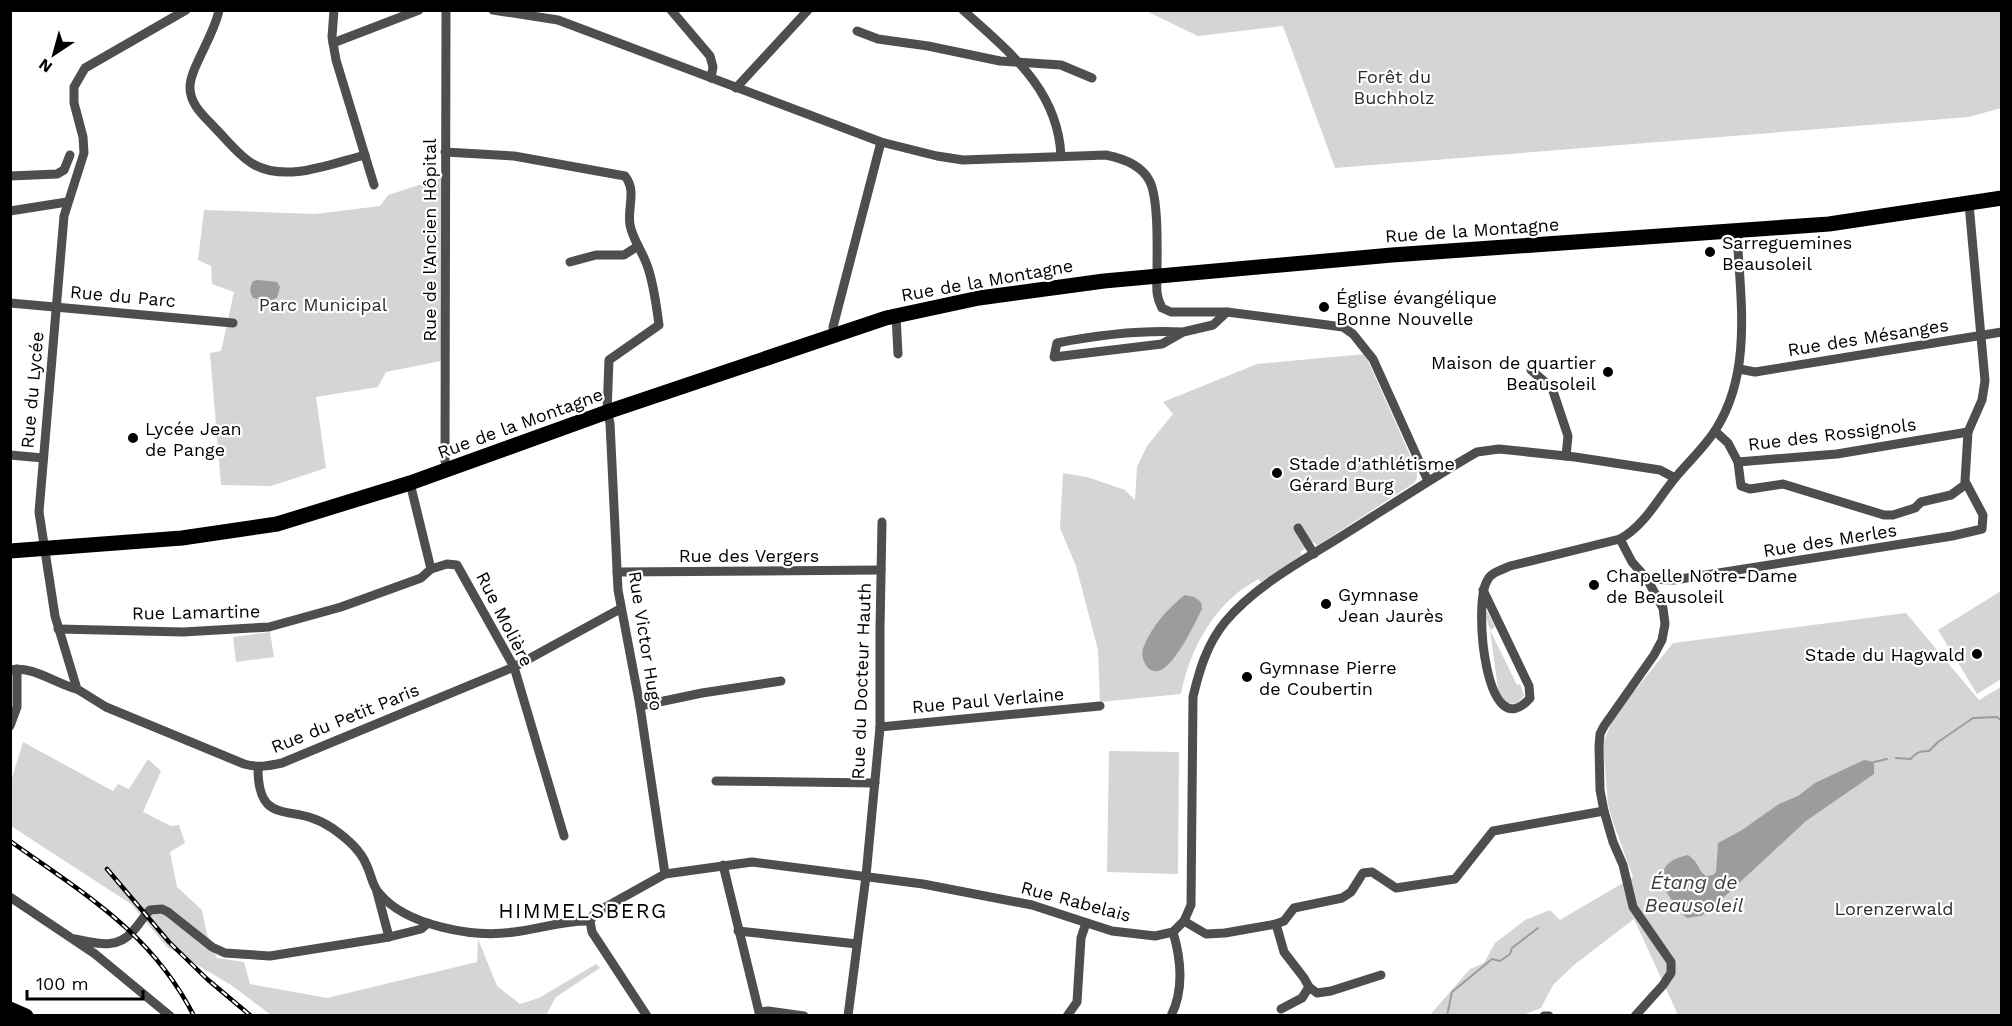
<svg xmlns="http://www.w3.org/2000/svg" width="2012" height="1026" viewBox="0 0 2012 1026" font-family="'Work Sans',sans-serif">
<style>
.green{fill:#d5d5d5}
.water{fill:#9c9c9c}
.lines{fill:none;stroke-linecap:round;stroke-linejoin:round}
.stream{stroke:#9c9c9c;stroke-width:2}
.street{stroke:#4e4e4e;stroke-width:9}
.primary{stroke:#000;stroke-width:15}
.rail-casing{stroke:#000;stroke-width:4.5}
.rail{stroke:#fff;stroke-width:2;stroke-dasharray:7;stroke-linecap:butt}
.poi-dot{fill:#000;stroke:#fff;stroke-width:2}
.labels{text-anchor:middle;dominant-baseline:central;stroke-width:4.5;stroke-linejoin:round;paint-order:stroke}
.park-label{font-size:18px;fill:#2c2c2c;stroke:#fff}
.street-label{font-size:18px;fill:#000;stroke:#fff}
.poi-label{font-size:18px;fill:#000;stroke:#fff;text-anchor:start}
.water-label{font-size:20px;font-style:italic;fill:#3d3d3d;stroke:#fff}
.quarter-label{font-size:21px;letter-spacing:1.5px;fill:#000;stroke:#fff}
</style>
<rect width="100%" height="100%" fill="#fff"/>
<!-- green -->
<g class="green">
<path d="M1146,11h855v97l-32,9 -634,51 -52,-142 -85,10z"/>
<path d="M441,178v183l-55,11 -8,15 -62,10 10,71 -55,18 -50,-1 -11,-132 11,-2 13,-59 -22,-8 -1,-18 -13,-6 6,-50 111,4 65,-8 8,-11z"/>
<path d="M1365,354l52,117v7l-3,5 -97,63 -3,-4 -14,10 2,3 -41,27 -3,-3c-7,5 -17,10 -23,16 -29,25 -47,62 -54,99l-81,8 -2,-52 -22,-84 -16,-38 3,-55 24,4 38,13 10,10 2,-33 10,-21 26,-32 -10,-12 94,-38z"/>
<path d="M2001,591v88l-24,15 -39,-64z"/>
<path d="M1487,611l8,16 -5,3 27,55 3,-1 4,11 -6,8 -10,1 -9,-8 -9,-66 -5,-16z"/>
<path d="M1906,613l73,87 22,-13v328h-323l-44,-96 -60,46 -21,20 -12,23 -18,7 -94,1 41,-47 14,-6 11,-20 30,-23 25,-10 10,10 73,-43 -20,-55 -5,-18 -5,-60 11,-28 59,-73z"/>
<path d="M270,632l4,25 -38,5 -3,-25z"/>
<path d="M23,742l90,49 5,-7 11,5 19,-30 13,12 -18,41 28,14 8,-1 6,18 -15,9 7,35 25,23 5,24 10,24 27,4 6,22 77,14 150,-36 1,-23 19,47 23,18 19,-6 57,-34 4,4 -44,29 -10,18h-275l-40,-30 -64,-38 -36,-43 -120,-78v-45z"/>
<path d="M1109,751l70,1 -1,122 -71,-2z"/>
</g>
<!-- water -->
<g class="water">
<path d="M258,280l19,2 3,5 -3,11 -8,3 -16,-3c-4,-7 -3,-11 0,-17z"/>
<path d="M1185,595l9,2 7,5 1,7 -4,8c-7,14 -21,42 -34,51 -14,11 -26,-9 -20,-22 8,-20 24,-38 41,-51z"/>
<path d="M1864,760l10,2v12l-68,47 -97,90 -8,5 -14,2c-21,-21 -43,-54 1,-63 12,8 9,15 18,21l7,-1 3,-3 2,-29 24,-13 37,-26 19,-8 17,-13z"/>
</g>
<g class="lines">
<!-- stream -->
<g class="stream">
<path d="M1896,758l15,1c5,-7 10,-8 18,-8l9,-9 35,-24 24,-1 5,4"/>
<path d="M1874,762l13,-3"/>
<path d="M1447,1016l5,-24 40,-33 8,2 10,-7 2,-6 26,-20"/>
</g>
<!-- street -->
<g class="street">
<path d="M186,10l-101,58 -11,19v16l9,34 1,16 -20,63 -25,296 16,104 22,73 29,18 138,57c14,4 24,2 38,-1l232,-96 106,-58"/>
<path d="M219,10c-4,24 -30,60 -29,78 0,17 15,29 26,41 11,11 23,27 37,35 33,19 77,0 112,-9"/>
<path d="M334,10l-2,27 4,23 38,125"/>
<path d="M446,10l-1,451 3,8"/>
<path d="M493,10l65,10 323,122 56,14 26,4 143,-5c15,3 35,10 43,25 10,17 8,71 8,92 0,14 -2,23 5,36l9,4h56l116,15 10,7 20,25 55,122"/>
<path d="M671,10l39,46 3,11 -2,11"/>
<path d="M963,10c46,42 95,79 98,146"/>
<path d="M857,31l21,8 50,7 72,15 61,4 31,13"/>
<path d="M333,43l86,-33"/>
<path d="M736,88l72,-78"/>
<path d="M445,152l69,4 111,20c12,15 2,32 5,49 3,15 12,26 17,40 7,19 9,39 12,60l-50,35 -2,52 3,11 8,167 22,116 25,168"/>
<path d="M10,176l47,-2 7,-4 6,-15"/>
<path d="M10,211l57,-9"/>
<path d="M570,262l26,-7h28l14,-9"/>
<path d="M10,303l223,20"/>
<path d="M896,315l2,39"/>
<path d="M1183,332c-42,-2 -85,3 -126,11l-3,14 108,-13 21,-12 30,-7 14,-13"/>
<path d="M834,335l-1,-8 48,-185"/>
<path d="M1739,369l16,3 247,-40"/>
<path d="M1531,370l21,18 16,48 -2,20"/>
<path d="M1715,431l13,12 10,19 99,-8 131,-22"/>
<path d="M10,455l33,3"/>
<path d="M1738,462l3,24 9,3 33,-5 101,31h9l22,-7 6,-6 30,-7 15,-11"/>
<path d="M410,483l21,86 16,-5 10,1 57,102 50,169"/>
<path d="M1298,528l16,26"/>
<path d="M1620,539l12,23 15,17 16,29 2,16 -3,16 -8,15 -50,71 -4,8 -1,12 1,44 4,21 9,31 10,23 10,42 38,55v11l-8,12 -28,31"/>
<path d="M617,572l264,-2"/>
<path d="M1647,579l27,1 278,-44 30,-7 1,-14 -18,-34 3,-49 14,-32 3,-19 -16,-177"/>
<path d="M1483,590l46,96 1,12c-44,51 -57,-93 -43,-117 4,-9 15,-11 23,-15l110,-27c24,-13 38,-40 55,-61 13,-16 30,-31 41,-49 37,-58 24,-132 21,-197"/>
<path d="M58,629l125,3 86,-5 72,-20 80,-29 10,-9"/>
<path d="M10,670c22,-5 46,14 67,19"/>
<path d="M640,706l62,-13 79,-12"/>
<path d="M10,726l7,-19v-38"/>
<path d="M880,727l220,-21"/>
<path d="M258,768c0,62 36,33 74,60 13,9 28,21 34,36 5,9 6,22 13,29 27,33 95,45 135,39 26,-3 50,-12 76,-11l5,-8 70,-39 87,-12 171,22 109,21 80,26 43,5 18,-4 11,-11 7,-16 2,-208c6,-26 14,-53 32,-75 30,-36 77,-61 117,-86 45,-28 90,-58 135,-84l22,-3 76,8 85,13 15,8"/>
<path d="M716,781l159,2"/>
<path d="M723,865l37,151"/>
<path d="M377,892l12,45"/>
<path d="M10,897l85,57 75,62"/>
<path d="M590,921l2,11 55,84"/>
<path d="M1184,921l22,13 19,-1 51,-9 8,-3 10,-13 48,-10 9,-6 12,-19 9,-1 24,16 59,-9 38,-48 111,-20"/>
<path d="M1276,924l8,28 20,26 5,9 -7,11 -21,11"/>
<path d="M738,931l119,13"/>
<path d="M75,939c20,4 42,11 57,-7 7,-7 11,-15 18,-22l12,-1 6,3 44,35 13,6 45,3 119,-19 32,-8 7,-6"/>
<path d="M1309,987l8,6 14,-2 50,-16"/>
<path d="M759,1012l9,-1 36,5"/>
<path d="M848,1016l18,-140 14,-149v-98l2,-107"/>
<path d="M1067,1016l10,-14 4,-64 5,-15"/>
<path d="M1171,1016c13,-26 10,-57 2,-84"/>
<path d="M1544,1016h5"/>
</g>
<!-- primary -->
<g class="primary">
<path d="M10,551l172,-13 95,-14 133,-41 197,-71 279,-94 93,-20 125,-17 288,-26 437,-31 173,-26"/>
<path d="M10,1009l16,7"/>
</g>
<defs>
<g id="rail">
<path d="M10,841c74,53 141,91 184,175"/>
<path d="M107,869l62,73 38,37 44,37"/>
</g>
</defs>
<!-- rail casing -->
<use href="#rail" class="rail-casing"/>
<!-- rail -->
<use href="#rail" class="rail"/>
</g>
<!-- markers -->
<g class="poi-dot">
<circle cx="1710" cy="252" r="6"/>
<circle cx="1324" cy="307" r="6"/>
<circle cx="1608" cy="372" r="6"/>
<circle cx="133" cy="438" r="6"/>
<circle cx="1277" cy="473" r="6"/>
<circle cx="1594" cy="585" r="6"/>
<circle cx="1326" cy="604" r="6"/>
<circle cx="1977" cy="654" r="6"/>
<circle cx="1247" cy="677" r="6"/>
</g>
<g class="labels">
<!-- park labels -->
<g class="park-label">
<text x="1394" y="76">Forêt du<tspan x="1394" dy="21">Buchholz</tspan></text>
<text x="323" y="304">Parc Municipal</text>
<text x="1894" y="908">Lorenzerwald</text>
</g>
<!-- street labels -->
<g class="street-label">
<text transform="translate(1472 230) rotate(-4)">Rue de la Montagne</text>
<text transform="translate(429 240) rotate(-90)">Rue de l'Ancien Hôpital</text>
<text transform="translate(987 280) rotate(-10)">Rue de la Montagne</text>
<text transform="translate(123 296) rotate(5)">Rue du Parc</text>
<text transform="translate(1868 337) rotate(-9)">Rue des Mésanges</text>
<text transform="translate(32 390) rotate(-85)">Rue du Lycée</text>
<text transform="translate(520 423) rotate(-20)">Rue de la Montagne</text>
<text transform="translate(1832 434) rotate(-7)">Rue des Rossignols</text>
<text transform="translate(1830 540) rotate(-9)">Rue des Merles</text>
<text x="749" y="555">Rue des Vergers</text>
<text transform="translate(196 612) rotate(-1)">Rue Lamartine</text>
<text transform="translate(505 619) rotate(63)">Rue Molière</text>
<text transform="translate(646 641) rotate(81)">Rue Victor Hugo</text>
<text transform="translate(861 681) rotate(-88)">Rue du Docteur Hauth</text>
<text transform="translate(988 700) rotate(-5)">Rue Paul Verlaine</text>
<text transform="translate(345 718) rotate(-22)">Rue du Petit Paris</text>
<text transform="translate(1076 901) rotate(15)">Rue Rabelais</text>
</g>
<!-- poi labels -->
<g class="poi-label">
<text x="1722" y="242">Sarreguemines<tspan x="1722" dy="21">Beausoleil</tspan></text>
<text x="1336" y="297">Église évangélique<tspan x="1336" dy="21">Bonne Nouvelle</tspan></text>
<text x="1596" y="362" text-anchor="end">Maison de quartier<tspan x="1596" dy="21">Beausoleil</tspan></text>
<text x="145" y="428">Lycée Jean<tspan x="145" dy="21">de Pange</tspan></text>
<text x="1289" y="463">Stade d'athlétisme<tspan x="1289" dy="21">Gérard Burg</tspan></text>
<text x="1606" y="575">Chapelle Notre-Dame<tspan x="1606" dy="21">de Beausoleil</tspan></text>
<text x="1338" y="594">Gymnase<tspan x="1338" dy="21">Jean Jaurès</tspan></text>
<text x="1965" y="654" text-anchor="end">Stade du Hagwald</text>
<text x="1259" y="667">Gymnase Pierre<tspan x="1259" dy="21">de Coubertin</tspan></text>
</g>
<!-- water labels -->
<g class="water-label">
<text x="1694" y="882">Étang de<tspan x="1694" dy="23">Beausoleil</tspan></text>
</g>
<!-- quarter labels -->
<g class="quarter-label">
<text x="583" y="910">HIMMELSBERG</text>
</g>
</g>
<!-- border -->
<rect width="2012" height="1026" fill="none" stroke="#000000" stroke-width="24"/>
<!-- north arrow -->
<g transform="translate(54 54) rotate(216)" stroke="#ffffff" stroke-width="4.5" paint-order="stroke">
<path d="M0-4.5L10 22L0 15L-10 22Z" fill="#000000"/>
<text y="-9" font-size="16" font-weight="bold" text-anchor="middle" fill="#000000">N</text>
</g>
<!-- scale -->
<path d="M27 990v9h116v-9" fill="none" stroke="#000000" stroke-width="3"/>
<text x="36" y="990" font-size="18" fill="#000000" stroke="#ffffff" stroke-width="4.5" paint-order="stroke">100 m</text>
</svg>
